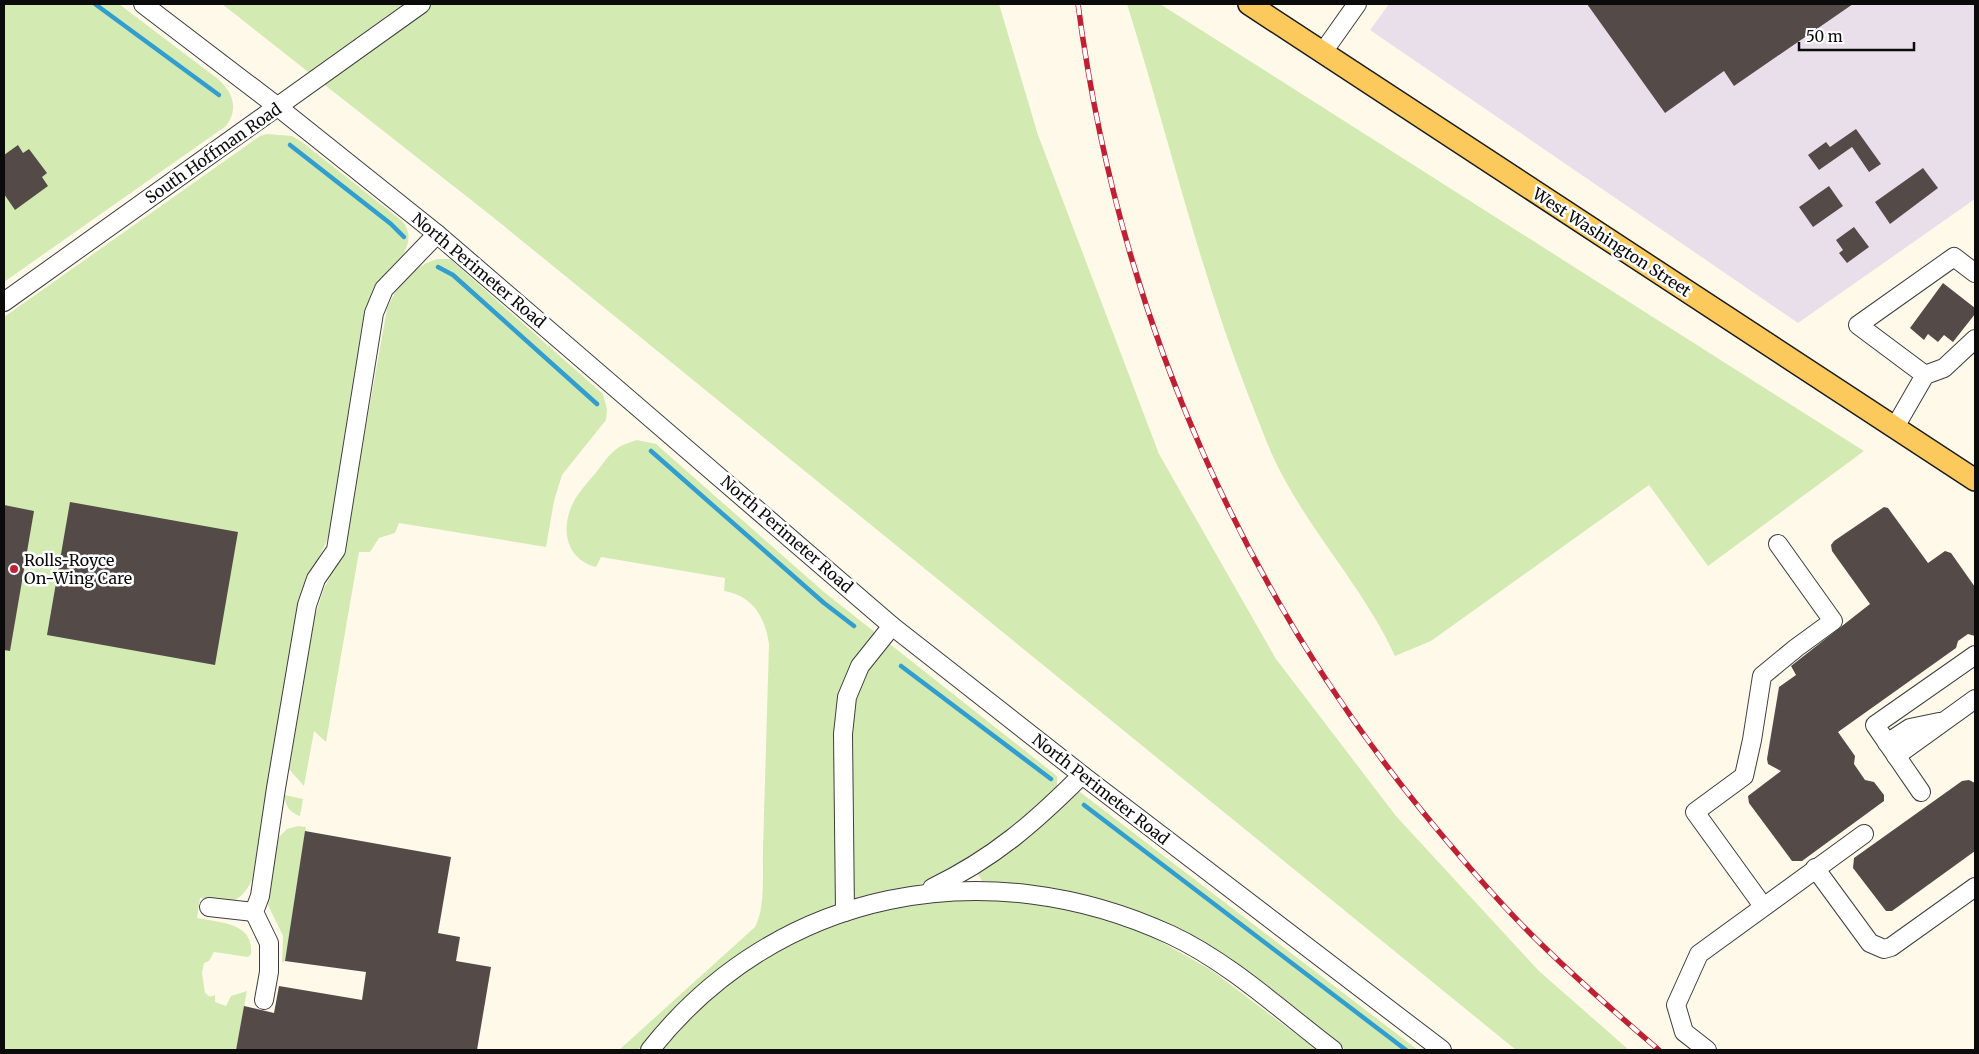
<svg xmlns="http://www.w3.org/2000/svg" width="1979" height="1054" viewBox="0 0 1979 1054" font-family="Merriweather,serif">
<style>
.industrial{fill:#e9dfeb}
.green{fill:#d4eab3}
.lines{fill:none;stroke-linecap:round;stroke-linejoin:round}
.stream{stroke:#329ed0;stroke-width:4.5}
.building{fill:#544b48}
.minor-casing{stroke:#3e3e3e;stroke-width:20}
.major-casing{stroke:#1c1c1c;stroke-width:24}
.minor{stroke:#fff;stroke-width:18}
.major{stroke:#fcc95c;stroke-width:21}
.rail-casing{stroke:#be2034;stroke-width:5.5}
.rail{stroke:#fff;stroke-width:4;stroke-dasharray:11;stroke-linecap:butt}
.poi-dot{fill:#be2034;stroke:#fff;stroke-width:2}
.labels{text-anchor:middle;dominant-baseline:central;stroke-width:5;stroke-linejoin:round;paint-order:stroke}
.street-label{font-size:16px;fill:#0b0b0b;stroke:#fff}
.poi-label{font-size:16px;fill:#0b0b0b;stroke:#fff;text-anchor:start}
</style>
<rect width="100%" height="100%" fill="#fff9ea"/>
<!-- industrial -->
<path class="industrial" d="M1389,4h586v195l-177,124 -428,-293z"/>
<!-- green -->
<g class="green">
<path d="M4,4h115l99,75c15,14 21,29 8,47l-222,156z"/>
<path d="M222,4h777l39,131 121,319 117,205 120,157 143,155 90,79h-113l-1022,-832z"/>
<path d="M1127,4h33l704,447 -156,115 -59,-81 -218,156 -36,15c-31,-68 -86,-125 -119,-193 -10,-21 -18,-44 -27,-66 -50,-128 -81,-262 -122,-393z"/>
<path d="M267,134l25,2 10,6 100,79c15,17 1,34 -9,49l-64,266 -28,60 -49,284c-15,29 -24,20 -52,18l-3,20c23,5 57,4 54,36l-3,3 -34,-5 -5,9 -5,2 -2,10 3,20 5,4 5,-2v7l11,4 5,-10 16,-5 -11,59h-232v-733l256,-181z"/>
<path d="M438,259h12l153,135 4,15 -1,11 -44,55 -8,26 -8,46 -147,-24 -4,10 -16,5 -9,14h-11l-33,190 -12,-11 -10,55 -15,-17 26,-153 9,-28 14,-26 8,-24 41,-229c8,-21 28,-45 51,-50z"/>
<path d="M637,440l19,4 168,148 233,184v17c-24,20 -48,42 -73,60 -16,12 -40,22 -58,29 -24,10 -52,12 -77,19 -83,26 -158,81 -211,149h-19l136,-123c11,-19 7,-57 8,-80 2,-67 4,-135 6,-203 -4,-27 -16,-48 -45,-53l1,-13 -124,-21 -5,10c-31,-8 -36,-40 -22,-66 6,-11 16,-21 24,-31 6,-8 12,-17 21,-23 5,-3 12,-5 18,-7z"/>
<path d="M1080,792l338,258h-72l-82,-62 -88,-59 -42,-19 -64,-19 -46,-7 -42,-3 -4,-7 2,-4 93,-76z"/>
<path d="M285,795l18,4 -3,17c-10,-3 -16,-11 -15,-21z"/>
<path d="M298,826l8,1 -21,134 -3,1 1,-26 -15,-31 -1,-6 12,-62 8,-8z"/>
<path d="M1008,899l81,14 64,24 58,33 106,80h-657c19,-20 37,-41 59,-59 60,-49 136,-81 213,-90 25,-3 51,-2 76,-2z"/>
</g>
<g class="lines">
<!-- stream -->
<g class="stream">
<path d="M95,4l124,91"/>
<path d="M290,145l101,79 13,13"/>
<path d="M438,267l15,8 144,129"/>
<path d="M651,451l173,152 30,23"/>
<path d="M901,666l150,113"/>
<path d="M1084,805l322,245"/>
</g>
</g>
<!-- building -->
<g class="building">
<path d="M1587,4h266l-119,82 -10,-15 -59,42z"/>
<path d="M1856,129l25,35 -12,8 -17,-25 -33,23 -11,-15 18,-13 4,5z"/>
<path d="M18,145l5,8 6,-4 18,24 -5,4 6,9 -33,24 -11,-16v-39z"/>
<path d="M1923,168l15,20 -48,36 -15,-22z"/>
<path d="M1829,186l14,20 -30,21 -14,-20z"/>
<path d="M1854,227l15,20 -22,16 -8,-10 4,-3 -7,-10z"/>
<path d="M1943,283l32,25v6l-22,28 -9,-7 -6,7 -10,-8 -4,6 -14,-12z"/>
<path d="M70,502l168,30 -23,133 -168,-30z"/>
<path d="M4,505l30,6 -24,140 -6,-1z"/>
<path d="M1884,507l4,1 40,55 17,-12 6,2 24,34v49l-7,-2 -10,7 -2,7 -118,84 17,24 -1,8 11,16 9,2 10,13v6l-82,60h-10l-43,-58 -1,-7 33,-25 -13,-7 -1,-5 12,-72 17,-12 -5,-9 79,-62 -38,-53 -1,-6 3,-4z"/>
<path d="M1969,780l6,3v68l-83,60h-6l-33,-43 1,-10 108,-77z"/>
<path d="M305,831l146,26 -13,76 22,4 -4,24 35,6 -14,83h-241l8,-44 30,7 5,-27 83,14 4,-28 -81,-11z"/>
</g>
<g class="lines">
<defs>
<g id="minor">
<path d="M143,4l135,103 159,127 455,392 190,149 360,275"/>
<path d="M1323,52l34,-48"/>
<path d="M4,302l417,-298"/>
<path d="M1925,375l-67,-50 96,-68 21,16"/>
<path d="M1895,427l30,-52 19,-7 31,-29"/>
<path d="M1887,743l23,-15 29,-6"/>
<path d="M1896,756l79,-57"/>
<path d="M1921,792l-46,-67 100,-70"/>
<path d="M1815,868l55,75 14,6 7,-2 84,-60"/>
<path d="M932,888c62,-30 102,-65 150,-113"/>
<path d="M1763,906l-68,-94 49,-36 8,-36 10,-64 34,-28 37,-27 -55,-77"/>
<path d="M209,907l45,5"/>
<path d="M845,912l-2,-178 4,-37 13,-31 32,-40"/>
<path d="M264,1000l5,-28v-29l-15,-31 6,-16 16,-108 31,-183 9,-26 20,-29 38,-237 10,-24 53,-55"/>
<path d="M650,1050c128,-162 337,-200 521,-115 58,27 112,77 162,115"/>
<path d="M1707,1050l-23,-18 -8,-27 23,-51 165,-120"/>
</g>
<path id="major" d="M1249,4l726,476"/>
</defs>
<!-- minor casing -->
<use href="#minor" class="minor-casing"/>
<!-- major casing -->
<use href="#major" class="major-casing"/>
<!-- minor -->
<use href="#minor" class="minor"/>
<!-- major -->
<use href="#major" class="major"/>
<defs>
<path id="rail" d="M1078,4c41,314 168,603 374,843 28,33 57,66 88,96 38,37 78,72 119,107"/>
</defs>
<!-- rail casing -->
<use href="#rail" class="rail-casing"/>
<!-- rail -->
<use href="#rail" class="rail"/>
</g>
<!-- markers -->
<circle class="poi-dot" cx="14" cy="569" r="5"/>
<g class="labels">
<!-- street labels -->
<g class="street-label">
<text transform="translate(213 153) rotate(-35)">South Hoffman Road</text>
<text transform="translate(1612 242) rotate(33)">West Washington Street</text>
<text transform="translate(479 270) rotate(40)">North Perimeter Road</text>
<text transform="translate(787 534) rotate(41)">North Perimeter Road</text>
<text transform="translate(1101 789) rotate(38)">North Perimeter Road</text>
</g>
<!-- poi labels -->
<g class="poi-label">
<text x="24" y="560">Rolls-Royce<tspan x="24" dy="18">On-Wing Care</tspan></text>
</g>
</g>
<!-- border -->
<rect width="1979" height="1054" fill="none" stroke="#0b0b0b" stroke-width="10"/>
<!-- scale -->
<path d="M1799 42v8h115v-8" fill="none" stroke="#0b0b0b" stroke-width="2.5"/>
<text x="1806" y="42" font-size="15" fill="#0b0b0b" stroke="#ffffff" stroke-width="4" paint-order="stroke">50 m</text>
</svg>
